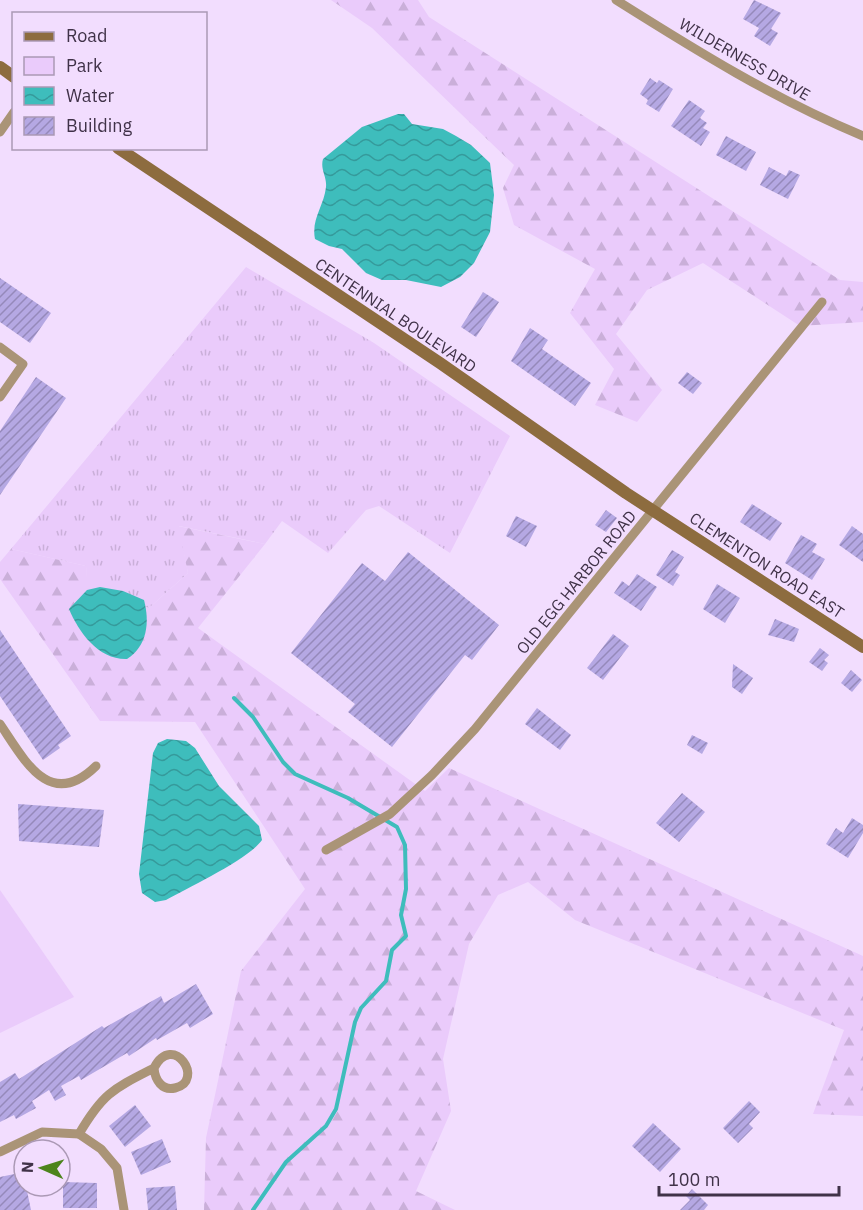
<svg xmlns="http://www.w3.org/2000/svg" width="863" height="1210" viewBox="0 0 863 1210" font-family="'IBM Plex Sans',sans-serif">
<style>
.grass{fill:url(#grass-tufts)}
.forest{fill:url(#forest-firs)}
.park{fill:#eacbfb}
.water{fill:url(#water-waves)}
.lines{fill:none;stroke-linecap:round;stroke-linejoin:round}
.stream{stroke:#3ebdbc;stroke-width:4}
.building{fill:url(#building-hatch)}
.minor{stroke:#aa9477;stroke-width:9}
.secondary{stroke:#8d6c3f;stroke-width:12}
.labels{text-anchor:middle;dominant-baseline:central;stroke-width:4.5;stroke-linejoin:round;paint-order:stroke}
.street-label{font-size:16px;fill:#403248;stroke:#f2ddfe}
</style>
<defs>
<pattern id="grass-tufts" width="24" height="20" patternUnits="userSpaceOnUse" patternTransform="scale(1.5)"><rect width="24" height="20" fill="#eacbfb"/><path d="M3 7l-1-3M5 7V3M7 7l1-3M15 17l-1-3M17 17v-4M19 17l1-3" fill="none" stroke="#caafd9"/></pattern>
<pattern id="forest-firs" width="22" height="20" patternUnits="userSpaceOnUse" patternTransform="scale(1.5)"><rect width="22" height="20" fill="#eacbfb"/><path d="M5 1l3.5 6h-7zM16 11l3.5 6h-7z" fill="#caafd9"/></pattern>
<pattern id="water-waves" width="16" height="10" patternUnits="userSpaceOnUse" patternTransform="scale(1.5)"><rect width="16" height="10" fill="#3ebdbc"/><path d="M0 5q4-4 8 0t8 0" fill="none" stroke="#359a9b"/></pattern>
<pattern id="building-hatch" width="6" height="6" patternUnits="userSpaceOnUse" patternTransform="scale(1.5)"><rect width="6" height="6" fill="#b5a8e3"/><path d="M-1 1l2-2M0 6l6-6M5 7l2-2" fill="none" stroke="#9589ba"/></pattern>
</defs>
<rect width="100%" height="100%" fill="#f2ddfe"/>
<!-- grass -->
<path class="grass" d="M246,267l128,76 136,93 -60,117 -71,-47 -13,4 -38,43 -46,-32 -17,23 -86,-18 9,47 -39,35 -62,-18 -1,-24 -75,-17z"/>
<!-- forest -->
<g class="forest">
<path d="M331,0h87l11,17 411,263 23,2v40l-63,4 -97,-63 -56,27 -31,44 46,56 -25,32 -42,-17 19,-36 -44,-56 25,-44 -81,-44 -11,-37 11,-23 -142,-137z"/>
<path d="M178,526l87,18 -67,84 227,163 24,-23 414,188v160l-50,-2 31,-84 -269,-110 -47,-38 -30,13 -29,49 -26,115 8,52 -35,80 39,19h-251l2,-72 35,-167 64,-82 -110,-167 -95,-1 -100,-142v-17l11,-13 75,17 2,24 61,18 39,-35z"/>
</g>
<!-- park -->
<path class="park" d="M0,890l74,107 -74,36z"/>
<!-- water -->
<g class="water">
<path d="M398,114h6l8,10 31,5 13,7 15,9 19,18 4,32 -4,37 -16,31 -14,14 -19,10 -35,-7h-24l-16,-7 -24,-24 -13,-3 -14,-7c-4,-20 9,-33 11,-52 1,-11 -6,-17 -3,-28l39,-32z"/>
<path d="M100,587l23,4 21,9c6,23 3,46 -17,59 -28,1 -48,-26 -58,-50l18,-19z"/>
<path d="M167,739l19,2 9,7 24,38 40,40 3,14c-13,19 -73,47 -96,60l-11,2 -13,-9 -3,-19 14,-121 5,-10z"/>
</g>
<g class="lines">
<!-- stream -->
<path class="stream" d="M234,698l19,19 30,45 12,12 53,24 49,29 8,18 1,44 -5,26 5,21 -14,14 -6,31 -25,27 -6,14 -19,87 -10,17 -40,36 -33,48"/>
</g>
<!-- building -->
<g class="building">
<path d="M754,0l27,13 -10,16 7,4 -8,13 -16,-10 5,-8 -16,-9z"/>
<path d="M650,78l7,5 2,-3 14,9 -14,23 -13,-8 2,-4 -8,-6z"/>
<path d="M689,100l16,11 -5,7 7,5 -4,5 7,4 -9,14 -30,-20z"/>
<path d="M726,136l30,16 -10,19 -30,-16z"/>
<path d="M769,167l17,9 3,-6 11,5 -12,24 -28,-14z"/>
<path d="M0,278l51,35 -21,30 -30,-21z"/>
<path d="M483,292l16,10 -23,35 -15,-10z"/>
<path d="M530,328l18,12 -6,9 49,34 -16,23 -64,-45z"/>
<path d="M687,372l15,11 -9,11 -15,-11z"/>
<path d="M36,377l30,21 -66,97v-64z"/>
<path d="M752,504l30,19 -12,18 -30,-19z"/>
<path d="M606,510l11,8 -11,14 -11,-7z"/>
<path d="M516,516l21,10 -11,21 -20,-11z"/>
<path d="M852,526l11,8v28l-24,-17z"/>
<path d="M801,535l16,9 -5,8 13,7 -13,21 -27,-17z"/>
<path d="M672,550l12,7 -9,15 5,3 -7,11 -17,-11z"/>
<path d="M408,552l91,73 -27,35 -7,-5 -73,92 -44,-35 7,-8 -64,-51 71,-90 23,18z"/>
<path d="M637,574l20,13 -16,24 -27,-18 8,-12 7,5z"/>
<path d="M717,584l23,14 -15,25 -22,-14z"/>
<path d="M775,619l24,10 -5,13 -26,-7z"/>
<path d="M0,630l71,106 -13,9 2,3 -17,12 -43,-64z"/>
<path d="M613,634l16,12 -26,34 -16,-12z"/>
<path d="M820,648l9,7 -5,5 4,3 -6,8 -13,-9z"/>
<path d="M733,664l20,14 -11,16 -10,-7z"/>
<path d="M851,670l11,10 -10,12 -11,-9z"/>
<path d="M537,708l34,27 -11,15 -35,-26z"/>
<path d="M692,735l16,8 -6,11 -15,-9z"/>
<path d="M682,793l23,19 -26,30 -23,-19z"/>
<path d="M18,804l86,6 -5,37 -80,-6z"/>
<path d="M852,818l11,7v8l-15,25 -22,-14 10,-16 7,5z"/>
<path d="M196,984l17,30 -23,14 -3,-5 -30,17 -1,-2 -27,18 -2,-3 -46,27 -2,-4 -18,10 5,9 -11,6 -6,-11 -17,11 4,7 -20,11 -2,-4 -14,7v-40l15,-9 4,6 83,-53 2,2 57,-32 3,7z"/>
<path d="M749,1101l11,11 -11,12 4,4 -15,15 -15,-15z"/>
<path d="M135,1105l16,21 -26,21 -16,-21z"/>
<path d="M653,1123l28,26 -21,23 -28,-26z"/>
<path d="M162,1139l9,23 -30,13 -10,-23z"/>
<path d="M24,1172v14h2l5,24h-31v-33z"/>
<path d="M63,1182l34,1v25h-34z"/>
<path d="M175,1186l2,24h-29l-2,-22z"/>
<path d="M692,1189l16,16 -4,5h-24l10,-10 -4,-4z"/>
</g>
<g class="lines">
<!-- minor -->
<g class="minor">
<path d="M616,0c81,51 158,99 247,136"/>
<path d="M0,132l14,-20"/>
<path d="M0,347l23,17 -23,33"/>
<path d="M0,724c25,37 50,87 96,42"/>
<path d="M326,850l64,-36 42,-39 43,-46 347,-427"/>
<path d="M79,1134c24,-41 34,-45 75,-66 1,12 8,23 21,20 31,-7 -2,-57 -21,-20"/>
<path d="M0,1152l42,-20 37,2 22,15 16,19 7,42"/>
</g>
<!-- secondary -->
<g class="secondary">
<path d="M0,67l14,10"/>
<path d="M118,148l322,215 186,130 237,154"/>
</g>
</g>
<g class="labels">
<!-- street labels -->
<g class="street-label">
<text transform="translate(745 59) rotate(30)">WILDERNESS DRIVE</text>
<text transform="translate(396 315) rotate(34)">CENTENNIAL BOULEVARD</text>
<text transform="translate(767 565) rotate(33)">CLEMENTON ROAD EAST</text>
<text transform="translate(576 582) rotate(-51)">OLD EGG HARBOR ROAD</text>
</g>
</g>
<!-- legend -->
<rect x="12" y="12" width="195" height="138" fill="#f2ddfe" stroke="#ab99b5" stroke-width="1.5"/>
<rect x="24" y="32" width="30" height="9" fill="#8d6c3f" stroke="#ab99b5" stroke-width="1.5"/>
<text x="66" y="42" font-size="18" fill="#403248">Road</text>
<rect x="24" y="57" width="30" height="18" fill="#eacbfb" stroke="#ab99b5" stroke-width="1.5"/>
<text x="66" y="72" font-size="18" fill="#403248">Park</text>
<rect x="24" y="87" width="30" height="18" fill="url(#water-waves)" stroke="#ab99b5" stroke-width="1.5"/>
<text x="66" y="102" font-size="18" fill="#403248">Water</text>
<rect x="24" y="117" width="30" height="18" fill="url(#building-hatch)" stroke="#ab99b5" stroke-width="1.5"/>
<text x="66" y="132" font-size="18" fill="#403248">Building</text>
<!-- north arrow -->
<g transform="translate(42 1168) rotate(273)"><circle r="28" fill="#f2ddfe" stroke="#ab99b5" stroke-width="1.5"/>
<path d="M0-4.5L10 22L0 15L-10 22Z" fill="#4d841c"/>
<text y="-9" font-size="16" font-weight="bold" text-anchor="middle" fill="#403248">N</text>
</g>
<!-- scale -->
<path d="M659 1186v9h180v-9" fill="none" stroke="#403248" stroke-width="3"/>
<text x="668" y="1186" font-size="18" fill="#403248" stroke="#f2ddfe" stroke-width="4.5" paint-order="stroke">100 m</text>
</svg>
